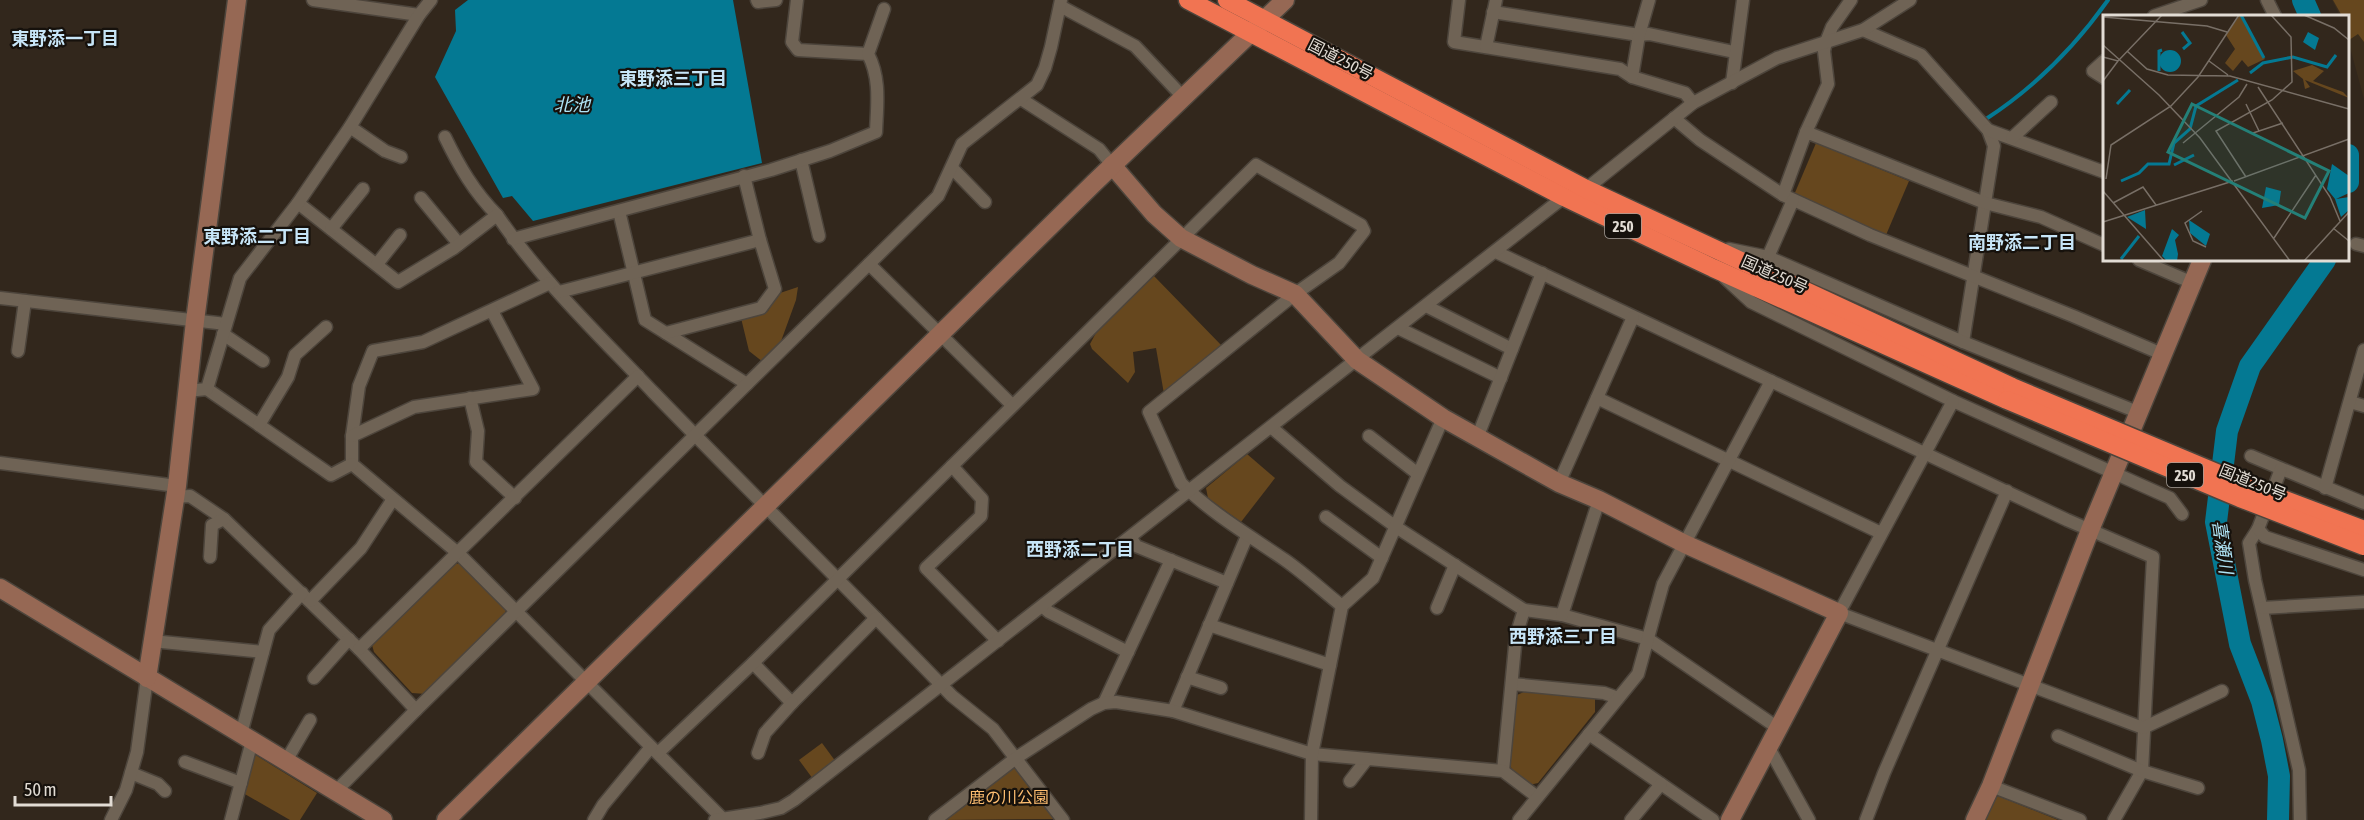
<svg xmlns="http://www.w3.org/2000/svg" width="2364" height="820" viewBox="0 0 2364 820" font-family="'Asap Condensed','Noto Sans JP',sans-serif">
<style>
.built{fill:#3b2d1c}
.green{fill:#66471e}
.water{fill:#047993}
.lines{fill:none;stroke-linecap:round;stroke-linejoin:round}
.stream{stroke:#047993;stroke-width:4}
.river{stroke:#047993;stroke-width:22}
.street-casing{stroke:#4d453c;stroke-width:15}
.secondary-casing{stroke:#4d453c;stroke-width:21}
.highway-casing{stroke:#4d453c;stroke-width:21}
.street{stroke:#6f6355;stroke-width:12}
.secondary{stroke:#966854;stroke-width:18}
.highway{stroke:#f17452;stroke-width:18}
.highway-bridge-casing{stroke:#4d453c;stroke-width:21;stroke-linecap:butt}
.highway-bridge{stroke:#f17452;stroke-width:18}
.labels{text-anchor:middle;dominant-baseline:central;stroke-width:4.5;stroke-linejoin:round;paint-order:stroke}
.shield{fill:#16110c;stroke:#a59f98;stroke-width:1.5}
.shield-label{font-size:15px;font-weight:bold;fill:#e2dcd4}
.street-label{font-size:16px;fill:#e2dcd4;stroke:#16110c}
.park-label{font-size:16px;fill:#fdbd70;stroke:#16110c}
.neighbourhood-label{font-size:18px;font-weight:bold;fill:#c7e5f7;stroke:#16110c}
.water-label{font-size:18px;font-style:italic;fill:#aee3f5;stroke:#16110c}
.inset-river{fill:none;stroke:#047993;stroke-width:3}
.inset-road{fill:none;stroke:#786f66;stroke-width:1.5}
.view{fill:#248078;fill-opacity:0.15;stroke:#248078;stroke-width:3}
.inset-edge{fill:none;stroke:#e2dcd4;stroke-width:3}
</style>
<rect width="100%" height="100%" fill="#32271c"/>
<!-- built -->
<path class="built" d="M2332,0h32v99l-16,-59v-24h-8z"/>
<!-- green -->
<g class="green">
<path d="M2333,0h31v42l-6,-8 -9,6 -1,-24h-6z"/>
<path d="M1816,143l93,38 -23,54 -92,-40z"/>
<path d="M1154,276l68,70 -58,48 -8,-46 -23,4 2,20 -7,11 -36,-34 -2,-5 7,-13z"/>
<path d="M798,287l-2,13 -16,44 -17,18 -14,-11 -8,-33 27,-7 9,-17z"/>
<path d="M1247,454l28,24 -34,44 -33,-24 -2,-10z"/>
<path d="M462,563l43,44 1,10 -80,77 -14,-1 -38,-41 -2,-7 83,-81z"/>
<path d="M1528,690l67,7v15l-57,71 -9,2 -17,-13 -2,-10 7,-67z"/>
<path d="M822,743l14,19 -23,17 -14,-19z"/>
<path d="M254,754l63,39 -17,27h-10l-47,-27z"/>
<path d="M1014,766l41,53 -111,1z"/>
<path d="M1998,796l60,24h-75l9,-21z"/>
</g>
<!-- water -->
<path class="water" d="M468,0h265l29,163 -229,58 -21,-25 -9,2 -68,-121 21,-46 -1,-21z"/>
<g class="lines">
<!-- stream -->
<path class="stream" d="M1986,119c49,-32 88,-71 122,-119"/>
<!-- river -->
<g class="river">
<path d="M2303,0l7,16"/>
<path d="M2348,155v27"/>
<path d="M2278,820l1,-44 -7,-36 -10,-39 -22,-57 -24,-122 11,-91 23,-65 75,-106"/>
</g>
<defs>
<g id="street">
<path d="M313,0l106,15"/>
<path d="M757,0l1,2 18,-2"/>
<path d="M797,0l-5,42 6,8 70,4"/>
<path d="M1459,0l-5,42 166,27 12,8 53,16 8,10"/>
<path d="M2267,0l8,16"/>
<path d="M1060,6l75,40 48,51"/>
<path d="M1493,12l146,23 10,-1 85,18"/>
<path d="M2154,16l47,-16"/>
<path d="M1863,30l58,25 67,75 6,16 -31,196"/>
<path d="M1486,47l10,-47"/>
<path d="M2104,61l-11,10 11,7"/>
<path d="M1632,77l7,-42 10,-35"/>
<path d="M1732,83l11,-83"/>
<path d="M1021,99l78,50 13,16"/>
<path d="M1674,118l26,22 83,55 87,40 203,81 89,38"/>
<path d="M350,127l35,24 16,6"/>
<path d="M1988,130l116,42"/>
<path d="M1806,132l22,-48 -4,-33 2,-9 6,-15 19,-27"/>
<path d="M445,137c14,29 29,55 52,78"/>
<path d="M2012,138l39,-36"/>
<path d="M801,160l18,76"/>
<path d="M952,168l33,34"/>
<path d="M1586,189l107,-86 84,-45 86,-28 47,-30"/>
<path d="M1783,195l23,-63 179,71 56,14 63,28"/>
<path d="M421,198l38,46"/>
<path d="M298,203l100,79 56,-34 43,-33c44,65 102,120 156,177 99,102 201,202 299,304l41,33 70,91"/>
<path d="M619,211l26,109 102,64"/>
<path d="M331,229l32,-40"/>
<path d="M513,239l258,-69 59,-19 46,-19c1,-27 5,-53 -8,-78l16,-45"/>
<path d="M2356,244l8,2"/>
<path d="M1729,249l39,8 195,85 177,71"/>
<path d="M1496,252l571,268 86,37 -11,214 -28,49"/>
<path d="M1768,257l25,-57"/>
<path d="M2139,260l54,23"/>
<path d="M377,264l23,-29"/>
<path d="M869,264l143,141"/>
<path d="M1725,278l26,24 202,99 217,97 12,16"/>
<path d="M550,283l-127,59 -50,9 -14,35 -7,50v28l107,90 265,266"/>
<path d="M559,292l201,-52"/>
<path d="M0,298l226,26"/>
<path d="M1426,306l86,43"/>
<path d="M1398,328l103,50"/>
<path d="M666,333l95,-25 14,-19 -15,-49 -16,-64"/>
<path d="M223,334l40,27"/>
<path d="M18,351l7,-50"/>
<path d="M207,389l124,86 21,-11"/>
<path d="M187,391l20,-2 33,-111 58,-75 52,-76 69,-112 12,-15"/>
<path d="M470,398l8,33 -2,31 39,36"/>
<path d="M1597,398l284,135"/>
<path d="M1953,401l-114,212 304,115 79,-37"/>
<path d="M2350,402l14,4"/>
<path d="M259,425l29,-48 7,-22 31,-28"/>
<path d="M1271,427l69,59 56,41 128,83 38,5 86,24 130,89"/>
<path d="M352,436l62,-29 119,-18 -41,-78"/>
<path d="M1369,436l49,38"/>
<path d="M1477,438l65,-165"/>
<path d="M2251,456l113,47"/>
<path d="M0,463l177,23"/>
<path d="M952,466l30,33 -1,17 -55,52 72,73"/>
<path d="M2281,469l-23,60 -9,14 6,37 44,190 1,50"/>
<path d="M1559,483l74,-166"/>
<path d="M2325,488l39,-138"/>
<path d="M174,497l16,-1 34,23 135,130 57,61"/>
<path d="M1326,517l56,41"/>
<path d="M2258,529l7,8 99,33"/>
<path d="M1131,538l5,8 91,37"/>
<path d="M210,557l2,-32 12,-6"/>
<path d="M310,601l51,-53 32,-49"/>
<path d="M1043,607l6,5 79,40"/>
<path d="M1437,608l18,-43"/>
<path d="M2262,608l102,-6"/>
<path d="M1562,615l37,-115"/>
<path d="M1209,625l121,40"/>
<path d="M152,641l111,11"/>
<path d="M359,649l279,-273"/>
<path d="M753,663l39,40 84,-85"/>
<path d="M1187,677l34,11"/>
<path d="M314,678l35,-39"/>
<path d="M1512,684l92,9 14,5"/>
<path d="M1104,703l67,-143"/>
<path d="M1173,711l74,-175"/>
<path d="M241,734l28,-104 33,-37"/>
<path d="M1589,734l124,86"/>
<path d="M2058,736l84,35 56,17"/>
<path d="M1769,748l40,72"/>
<path d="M658,753l95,-90 503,-498 105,60 3,6 -25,32 -44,31 -146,118 32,71c30,30 69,53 104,77 20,14 38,31 57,46"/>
<path d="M758,753l7,-20 27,-30"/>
<path d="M286,761l24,-41"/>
<path d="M185,762l56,21"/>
<path d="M1503,771l13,-135 8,-26"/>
<path d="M131,773l27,11 7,7"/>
<path d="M1350,781l17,-22"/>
<path d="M1991,786l89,34"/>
<path d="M336,791l80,-81 522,-514 24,-52 75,-59 8,-17 6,-21 10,-47"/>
<path d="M111,820l15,-30 11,-38 10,-74"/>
<path d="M231,820l21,-79"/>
<path d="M594,820l9,-15 48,-58"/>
<path d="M715,820l45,-7 21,-5 13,-8 770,-603"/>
<path d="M935,820l81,-62 75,-49 13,-6 12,-1 57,9 139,43 191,17 33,25"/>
<path d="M1311,820l1,-66 30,-148 31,-28 70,-160"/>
<path d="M1519,820l119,-146 25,-90 108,-203"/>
<path d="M1631,820l30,-36"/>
<path d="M1866,820l18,-47 123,-282"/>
</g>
<g id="secondary">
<path d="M1112,165l42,49 27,24 71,37 43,19 62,66 86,58 116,65 40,17 86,44 154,69 -109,207"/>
<path d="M0,588l383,232"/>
<path d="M147,678l30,-192 18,-165 42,-321"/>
<path d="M446,820l648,-637 191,-183"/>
<path d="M1975,820l16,-34 99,-256 112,-270"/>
</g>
<g id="highway">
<path d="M1188,0l376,197 149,71 294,132"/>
<path d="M1227,0l359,189 426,198"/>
</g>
</defs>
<!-- street casing -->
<use href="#street" class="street-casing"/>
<!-- secondary casing -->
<use href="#secondary" class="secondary-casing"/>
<!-- highway casing -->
<use href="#highway" class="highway-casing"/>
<!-- street -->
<use href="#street" class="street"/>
<!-- secondary -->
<use href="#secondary" class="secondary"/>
<!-- highway -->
<use href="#highway" class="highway"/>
<defs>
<g id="highway-bridge">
<path d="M2012,387l226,95 126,48"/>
<path d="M2007,400l233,98 124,48"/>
</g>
</defs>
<!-- highway-bridge casing -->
<use href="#highway-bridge" class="highway-bridge-casing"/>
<!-- highway-bridge -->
<use href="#highway-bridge" class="highway-bridge"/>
</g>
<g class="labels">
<!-- shield labels -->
<g class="shield">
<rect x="1605" y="214" width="36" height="24" rx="4.5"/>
<rect x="2167" y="463" width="36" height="24" rx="4.5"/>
</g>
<g class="shield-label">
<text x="1623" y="226">250</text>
<text x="2185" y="475">250</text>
</g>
<!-- street labels -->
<g class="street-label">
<text transform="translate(1341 59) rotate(27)">国道250号</text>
<text transform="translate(1775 274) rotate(24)">国道250号</text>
<text transform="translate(2253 482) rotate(22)">国道250号</text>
</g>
<!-- park labels -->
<g class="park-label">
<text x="1009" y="797">鹿の川公園</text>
</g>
<!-- neighbourhood labels -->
<g class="neighbourhood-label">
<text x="65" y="38">東野添一丁目</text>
<text x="673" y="78">東野添三丁目</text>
<text x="257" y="236">東野添二丁目</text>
<text x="2022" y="242">南野添二丁目</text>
<text x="1080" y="549">西野添二丁目</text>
<text x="1563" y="636">西野添三丁目</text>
</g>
<!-- water labels -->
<g class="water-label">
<text x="572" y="104">北池</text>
<text transform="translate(2223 547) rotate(82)">喜瀬川</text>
</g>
</g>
<!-- overview -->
<g transform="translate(2103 15)">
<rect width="246" height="246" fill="#32271c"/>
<path d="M137,0l25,44 -17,8 -6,-7 -9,11 -8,-8 10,-14 -9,-14zM209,50l12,6 -11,10 30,11 6,6 -44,-18 5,7 -5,2 -2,-10 -10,-8z" fill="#66471e"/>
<path d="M205,17l11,6 -4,12 -12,-8zM56 46a11 11 0 1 1 22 0a11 11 0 1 1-22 0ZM229,149l17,12v17l-13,6 13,-2v13l-8,7 -6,-18 -8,-10zM163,172l15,4 -2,14 -17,3zM42,195l1,19 -19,-12zM86,205l21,14 -4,12 -16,-13zM69,214l7,6 -4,5 3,14 -1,7h-10l-5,-5z" fill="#047993"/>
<path class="inset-river" d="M138,0l23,43M79,17l8,11 -7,6M56,56v-20l3,-1M147,58l13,-10 30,-6 34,10 9,-12M14,89l13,-14M71,150l20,-10M18,166l18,-8 9,-9h21l5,-21 16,-14 6,-23 42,-26M18,244l18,-23"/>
<path class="inset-road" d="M201,0l30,13 15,12M0,2l104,9 20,6M0,30l56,50 41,43 90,123M24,36l20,18 21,6 62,1 119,33M0,42l15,4 44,-46M106,46l19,14M0,66l15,-20M155,72l72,110 10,24M143,89l13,27M150,118l30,-10M80,128l56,-46 8,-13M143,162l-30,-46 56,-31 20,-18 -1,-45 -20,-22M3,164l5,-34 60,-39 27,-29 41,-62M131,166l115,-42M0,176l61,70M10,188l30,-16 13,18M99,196l-17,12 8,18 13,6M0,207l130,-41M230,213l16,13M171,223l42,-63M201,246l45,-49"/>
<path class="view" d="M89,89l137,67 -24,47 -137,-66z"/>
<rect width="246" height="246" class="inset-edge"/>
</g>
<!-- scale -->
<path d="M15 796v9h96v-9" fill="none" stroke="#e2dcd4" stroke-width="3"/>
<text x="24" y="796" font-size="18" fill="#e2dcd4" stroke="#16110c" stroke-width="4.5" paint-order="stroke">50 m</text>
</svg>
